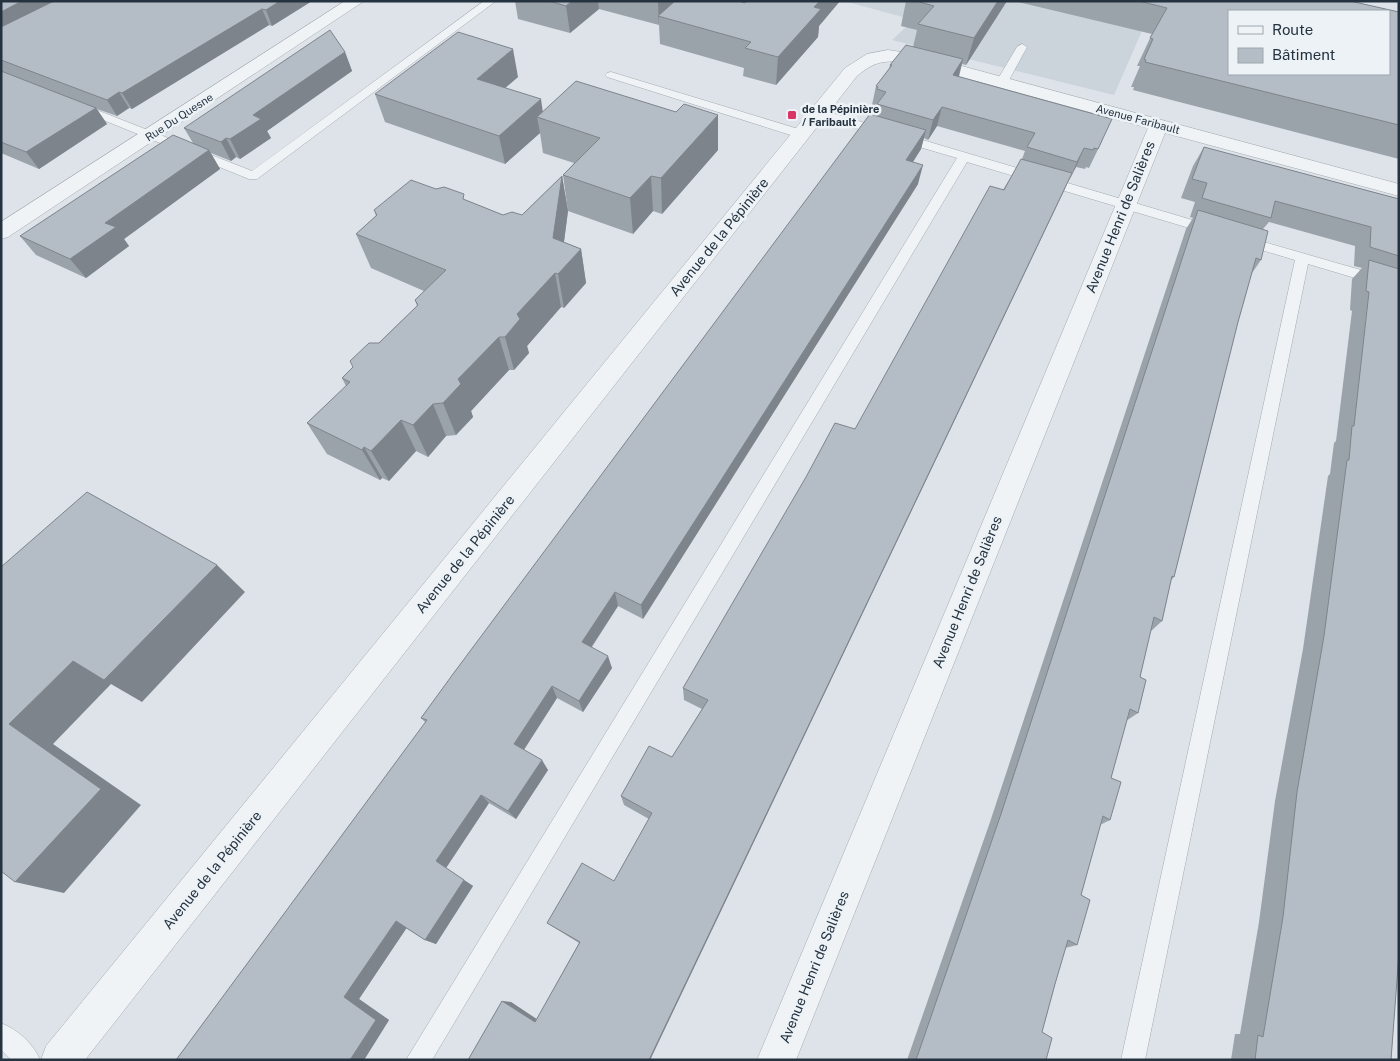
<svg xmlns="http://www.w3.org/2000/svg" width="1400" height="1061" viewBox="0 0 1400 1061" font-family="'Public Sans',sans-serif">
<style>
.built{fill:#cbd3db}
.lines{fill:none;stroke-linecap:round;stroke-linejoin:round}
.lane-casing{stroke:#a2abb2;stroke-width:1}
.street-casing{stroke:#a2abb2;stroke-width:1}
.lane{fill:#f0f3f6;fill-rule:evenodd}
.street{fill:#f0f3f6;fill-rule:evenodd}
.wall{fill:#9ba3aa}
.shaded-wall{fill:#7e848b}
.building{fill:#b4bdc6;stroke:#7e848b;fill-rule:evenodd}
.poi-dot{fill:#da3567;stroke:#edf2f6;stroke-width:2}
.labels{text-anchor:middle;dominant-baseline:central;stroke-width:5;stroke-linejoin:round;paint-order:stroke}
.far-poi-label{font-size:11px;font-weight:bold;fill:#253340;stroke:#edf2f6;text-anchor:start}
.far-street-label{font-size:11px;fill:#253340;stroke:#edf2f6}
.street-label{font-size:14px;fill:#253340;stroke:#edf2f6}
</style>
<rect width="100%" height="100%" fill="#dde3e8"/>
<!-- built -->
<path class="built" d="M844,1h311l-41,94 -222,-55 22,-20z"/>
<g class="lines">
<defs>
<g id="lane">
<path d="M484,1h12l-239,178h-8l-173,-70 -2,-2 2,-2h8l168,66z"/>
<path d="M1022,44l5,3 -19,35 -6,3 -4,-1 -2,-2 21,-35z"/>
<path d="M611,72l194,59 2,3 -2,3h-8l-190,-60 -2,-2 2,-2z"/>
<path d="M818,109l398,118 2,3 -2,3h-10l-239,-71 -535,898h-26l551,-902 -143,-42 -2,-3z"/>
<path d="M1243,236l156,45v10l-91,-27 -163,796h-24l174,-800 -57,-17 -2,-3 2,-3z"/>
<path d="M1,1023c17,7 32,20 39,37h-29l-10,-10z"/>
</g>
<g id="street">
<path d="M345,1h19l-356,236 -7,2v-17z"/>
<path d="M888,50l33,5 478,129v12l-234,-63 -369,927h-39l391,-932 -234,-64c-26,-4 -37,-5 -57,12l-772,984h-44l5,-14 799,-978 22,-14z"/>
</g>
</defs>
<!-- lane casing -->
<use href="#lane" class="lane-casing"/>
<!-- street casing -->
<use href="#street" class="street-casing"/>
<!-- lane -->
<use href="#lane" class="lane"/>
<!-- street -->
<use href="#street" class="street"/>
</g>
<!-- wall -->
<g class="wall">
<path d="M1,1h311l-40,25 -3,-1 -137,84 -3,-1 -12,8 -20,-7 10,15 -68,45 -38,-16z"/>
<path d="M515,1h224l6,2 2,-2h93l-21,25 -1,11 -42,48 -33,-9 1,-8 -84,-24 -1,-19 -60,-16 -29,24 -52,-14z"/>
<path d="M905,1h102l-41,64 -4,-1 -3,13 144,62 -14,29 -3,-1 -1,2 -9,-2 -8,14 -418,879h-182l34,-59 9,1 26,17 42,-76 -32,-20 67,-42 35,-62 -25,-14 -3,-9 51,-39 30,-48 -18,-9 -1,-12 172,-259 167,-270 3,-8 -88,-25 -9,14 -4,-2 -3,11 -8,13 5,22 -275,435 -25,-13 -26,41 20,21 -29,44 -26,-14 -33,52 24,20 -32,49 -27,-16 -43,65 27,18 -37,58 -11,-4 -19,-12 -47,71 30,21 -25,40h-188l250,-337 -5,-5 454,-603 1,-6 -3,-1 1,-2 -2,-1 4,-19 13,-17 1,-4 23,-18 4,-17 -16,-4 5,-25z"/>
<path d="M1014,1h336l49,11v147l-266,-69 1,-3h-3l9,-21h-3l15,-32z"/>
<path d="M345,52l7,19 -85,60 4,7 -31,21 -4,-2 -5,4 -20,-8 9,16 -96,70 5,7 -43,32 -50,-23 -16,-19 173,-93 -9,-15z"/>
<path d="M518,77l-13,11 38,24h133l42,3v35l-56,64 -9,-3 -20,23 -65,-23 -5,-36 11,-12 -31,-10 -3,-20 -35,31 -120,-42 -10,-28z"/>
<path d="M1204,147l195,52v754l-8,107h-160l4,-26h5l19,-112 16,-121 28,-152 25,-173 2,-2 4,-31 2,-2 16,-130 -2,-1 2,-31 10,-11 -8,-2 1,-20 -86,-24 -6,7 -2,31 -9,13 -14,49 -64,255 -3,3 -9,41 -12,11 -10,45 -2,36 -12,8 -15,57 -1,42 -10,5 -19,70 -4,50 -12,3 -10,36 -13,48 4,28h-139l83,-238 196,-593 7,-11 -3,-1 5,-15 -14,-4 12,-32z"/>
<path d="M562,176l6,35 -4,31 17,7 5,34 -22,25 -3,-1 -34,39 2,7 -15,17h-5l-38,41 2,6 -17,18 -10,1 -18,21 -12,-6 -27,30 -7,-3 -2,2 -53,-26 -20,-31 39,-37 -4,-8 75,-72 -2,-6 9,-9 -53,-23 -15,-34 20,-18 -2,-6 91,-10 38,15h19z"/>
</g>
<!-- shaded-wall -->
<g class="shaded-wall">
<path d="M22,1h41l-62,33v-22z"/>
<path d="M280,1h32l-40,25 -6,-16z"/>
<path d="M572,1h26l1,8 -29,24 -4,-27z"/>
<path d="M658,1h27l-27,15 1,10z"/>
<path d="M820,1h20l-21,25 -1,11 -42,48 2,-28 36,-50z"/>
<path d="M998,1h9l-41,64 8,-27z"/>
<path d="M262,9l7,16 -137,84 -10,-16z"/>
<path d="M513,49l5,28 -35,30 -6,-28z"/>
<path d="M345,52l7,19 -85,60 4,7 -31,21 -10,-20 23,-24z"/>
<path d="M963,59l-5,19 -5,-3z"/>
<path d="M119,92l10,16 -12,8 -10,-16z"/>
<path d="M541,99l3,21 -7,-3 3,16 -35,31 -6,-28z"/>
<path d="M942,107l-5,19 -9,14 5,-20z"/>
<path d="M96,108l11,16 -68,45 -13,-17z"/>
<path d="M718,115v35l-56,64 -1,-36z"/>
<path d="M926,130l-5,19 -19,30 4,-19z"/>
<path d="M226,138l10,19 -5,4 -10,-19z"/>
<path d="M1084,148l-8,19 -7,14 8,-19z"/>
<path d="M209,150l11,19 -96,70 5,7 -43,32 -16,-19 35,-36z"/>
<path d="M923,165l-5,19 -275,435 -2,-14z"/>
<path d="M1072,173l-9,20 -413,867h-1z"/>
<path d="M562,176l6,35 -8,61 21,-23 5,34 -22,25 -6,-34 -5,-36z"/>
<path d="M651,176l2,35 -20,23 -3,-36z"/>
<path d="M555,273l6,34 -34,39 2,7 -15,17 -9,-33 12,-23z"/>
<path d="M499,337l10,33 -38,41 2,6 -17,18 -13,-32 15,-24z"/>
<path d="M433,404l13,32 -18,21 -15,-32z"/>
<path d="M401,420l15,31 -27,30 -18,-30z"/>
<path d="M364,447l18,31 -2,2 -18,-30z"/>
<path d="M217,565l28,27 -103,110 -31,-18 -58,60 88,61 -77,88 -49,-11 -6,-158 64,-63z"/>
<path d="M615,592l3,14 -32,49 -4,-13z"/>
<path d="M608,656l4,12 -29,44 -4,-11z"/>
<path d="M552,686l5,12 -36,56 -7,-10z"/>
<path d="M542,760l6,10 -32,49 -8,-8z"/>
<path d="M481,795l8,8 -43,65 -10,-7z"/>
<path d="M464,880l9,6 -37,58 -11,-4z"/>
<path d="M396,921l12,5 -49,73 30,21 -25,40h-14l-6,-63z"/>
<path d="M502,1001l9,1 31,21 -7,-1z"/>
</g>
<!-- building -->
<g class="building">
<path d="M1,1h21l-21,11z"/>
<path d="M54,1h226l-14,9 -4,-1 -140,84 -3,-1 -12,8 -106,-40v-33z"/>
<path d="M549,1h23l-6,5z"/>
<path d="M675,1h64l6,2 2,-2h73l-6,6 7,2 -43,48 -33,-9 6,-6 -93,-26z"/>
<path d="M916,1h82l-24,37 -56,-14 16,-18z"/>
<path d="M1139,1h211l49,11v113l-254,-63 1,-2 -2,-1 9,-20 -3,-1 17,-30zM1229,11h160v63h-160z"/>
<path d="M330,30l15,22 -92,63 8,4 -31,20 -4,-1 -5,4 -37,-14z"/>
<path d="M458,32l55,17 -36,30 64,20 -42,37 -124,-42z"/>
<path d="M906,45l57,14 -10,16 159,44 -14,30 -4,-1 -1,2 -9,-2 -7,14 -50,-15 8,-14 -93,-26 -9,13 -56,-16 9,-12 -9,-3 1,-2 -2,-1 16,-21h-2z"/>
<path d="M1,71l95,37 -70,44 -25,-10z"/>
<path d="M576,81l100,31 8,-8 34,11 -57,63 -10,-2 -21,22 -67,-23 37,-37 -63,-21z"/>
<path d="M870,114l56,16 -20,30 17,5 -282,440 -26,-13 -33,50 26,14 -29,45 -27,-15 -38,58 28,16 -34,51 -27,-16 -45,66 28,19 -39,60 -29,-19 -52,76 32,23 -26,40h-174l251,-340 -6,-2 32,-44z"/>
<path d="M173,135l36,15 -104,73 11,4 -46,32 -50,-23z"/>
<path d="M1204,147l195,52v57l-29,-9 1,-20 -96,-26 -4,17 -69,-20 5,-15 -15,-4z"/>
<path d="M1021,159l51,14 -423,887h-181l34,-59 33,21 45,-80 -33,-19 35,-60 32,18 38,-68 -31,-17 28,-50 23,11 36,-57 -25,-12 123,-211 29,-54 20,6 135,-243 14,4z"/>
<path d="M562,176l-9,62 28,11 -23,25 -3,-1 -38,41 3,5 -15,18h-6l-41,42 3,5 -18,19 -10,1 -20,21 -12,-5 -30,31 -7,-4 -2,3 -55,-27 43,-41 -8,-4 11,-11 -3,-6 19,-18h10l39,-38 -3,-5 31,-30 -90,-36 21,-19 -3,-5 37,-30 25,9 8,-2 20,7 -1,5 40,16 9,-3 10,3z"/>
<path d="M1198,210l70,21 -7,29 -5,-2 -18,64 -64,255 -2,-1 -10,45 -8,-4 -14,60 6,3 -8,33 -8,-4 -19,69 10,4 -11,38 -7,-4 -22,79 9,5 -13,45 -9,-5 -13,44 -13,48 10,6 -6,22h-130l85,-246z"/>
<path d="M1369,260l30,9v684l-8,107h-136l3,-25 5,2 20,-120 14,-125 27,-156 23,-176h2l3,-34h2l15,-134 -3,-1z"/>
<path d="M87,492l130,73 -113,115 -31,-19 -64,63 92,65 -86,93 -14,-11v-304z"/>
</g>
<!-- markers -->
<rect class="poi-dot" x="787" y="110" width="10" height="10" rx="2.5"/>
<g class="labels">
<!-- far-poi labels -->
<g class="far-poi-label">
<text x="802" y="109">de la Pépinière<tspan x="802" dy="13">/ Faribault</tspan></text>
</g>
<!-- far-street labels -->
<g class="far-street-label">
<text transform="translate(179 117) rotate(-33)">Rue Du Quesne</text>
<text transform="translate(1138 119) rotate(15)">Avenue Faribault</text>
</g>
<!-- street labels -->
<g class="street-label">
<text transform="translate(1120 217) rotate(-68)">Avenue Henri de Salières</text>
<text transform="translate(719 237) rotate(-51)">Avenue de la Pépinière</text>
<text transform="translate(465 554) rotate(-51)">Avenue de la Pépinière</text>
<text transform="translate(967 592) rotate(-68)">Avenue Henri de Salières</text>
<text transform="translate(212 870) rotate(-51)">Avenue de la Pépinière</text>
<text transform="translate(814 967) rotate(-68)">Avenue Henri de Salières</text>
</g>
</g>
<!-- border -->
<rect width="1400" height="1061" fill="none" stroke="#253340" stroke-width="5"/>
<!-- legend -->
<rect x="1228" y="10" width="162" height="65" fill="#edf2f6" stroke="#9da6ad"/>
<rect x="1238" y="26" width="25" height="8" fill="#f0f3f6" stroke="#9da6ad"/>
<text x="1272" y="35" font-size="15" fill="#253340">Route</text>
<rect x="1238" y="48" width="25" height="15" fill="#b4bdc6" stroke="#9da6ad"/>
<text x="1272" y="60" font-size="15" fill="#253340">Bâtiment</text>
</svg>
